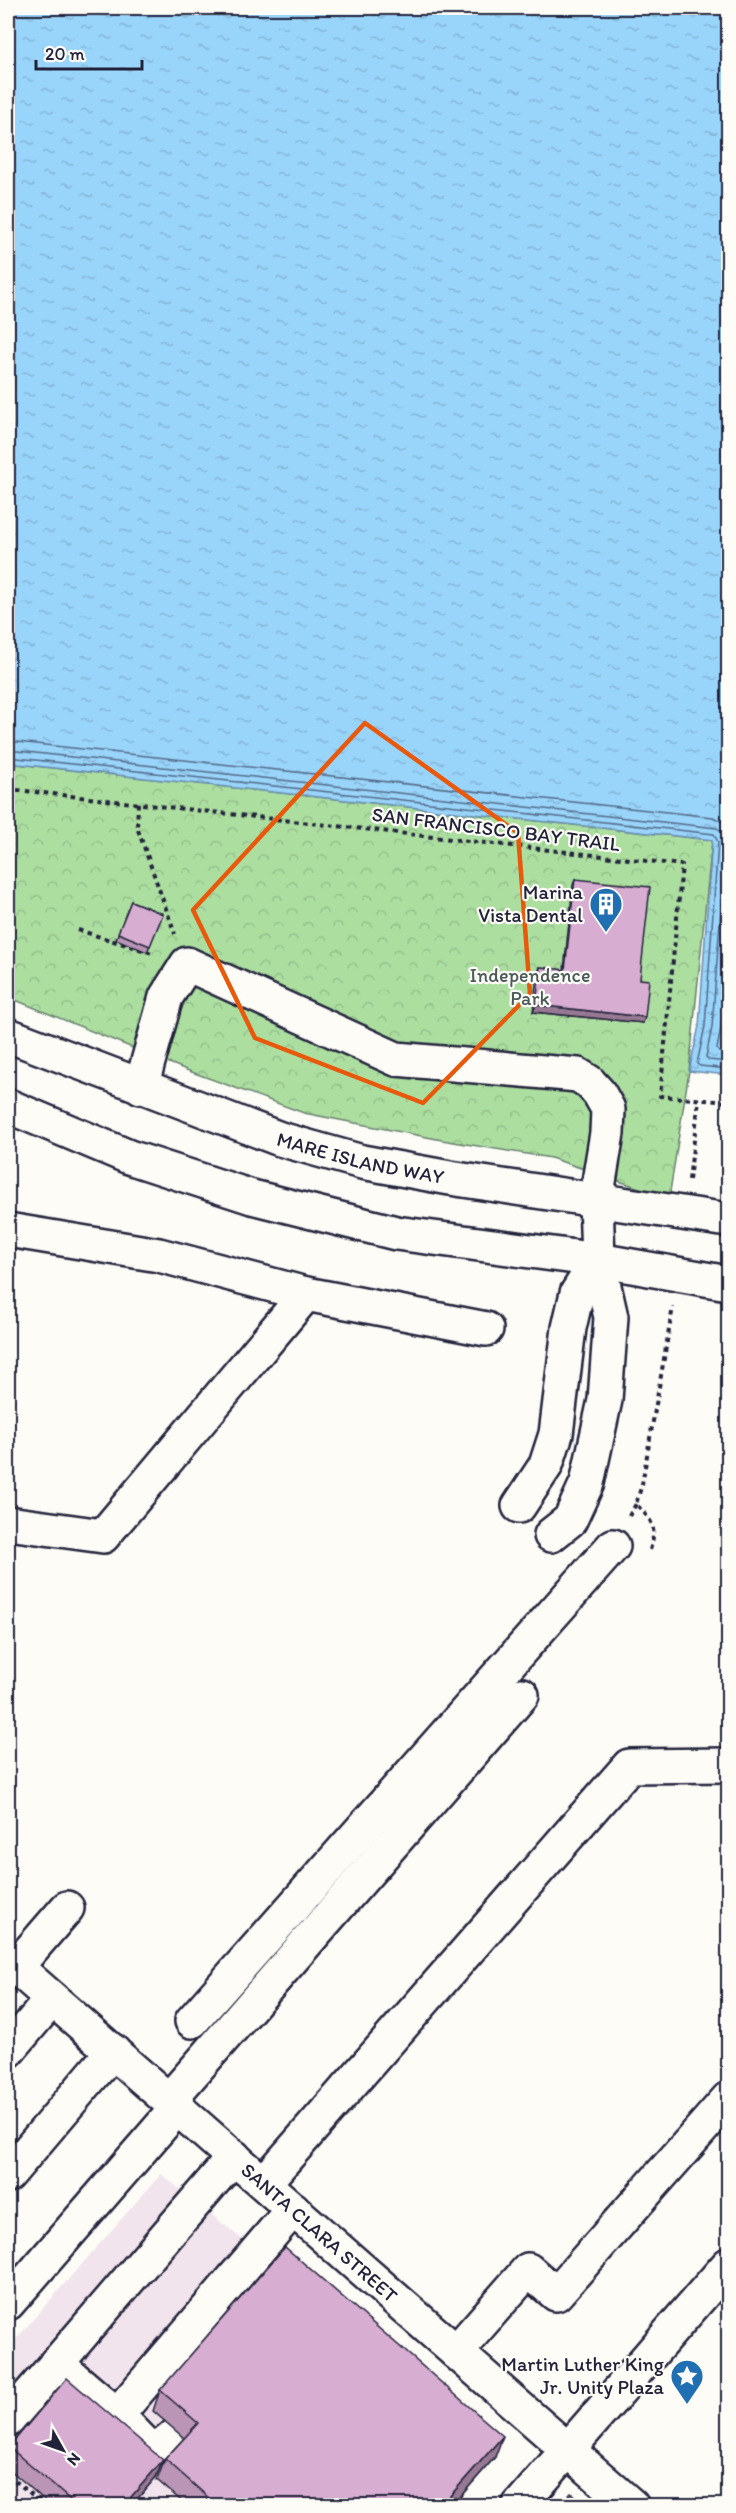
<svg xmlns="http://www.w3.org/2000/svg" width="736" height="2513" viewBox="0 0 736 2513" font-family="Itim,sans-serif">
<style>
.built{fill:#f2e4ec}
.park{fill:url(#park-crowns);stroke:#67806e;stroke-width:1.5}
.water{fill:url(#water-ripples);stroke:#698dae;stroke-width:1.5}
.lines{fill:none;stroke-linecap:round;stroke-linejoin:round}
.shore{stroke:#526987;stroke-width:1.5}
.minor-casing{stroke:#22223b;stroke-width:38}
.major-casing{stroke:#22223b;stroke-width:38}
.path{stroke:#22223b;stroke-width:4;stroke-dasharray:4.5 4.5;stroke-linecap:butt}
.minor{stroke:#fdfcf7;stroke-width:33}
.major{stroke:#fdfcf7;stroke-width:33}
.wall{fill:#ba95b5;stroke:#22223b;stroke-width:1.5}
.shaded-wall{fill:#977993;stroke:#22223b;stroke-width:1.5}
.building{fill:#d8add2;stroke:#22223b;stroke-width:1.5}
.marked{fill:none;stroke:#e8590c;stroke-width:4.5;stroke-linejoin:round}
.labels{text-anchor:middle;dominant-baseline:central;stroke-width:4.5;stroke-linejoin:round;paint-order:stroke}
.street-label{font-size:20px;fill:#22223b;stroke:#fdfcf7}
.poi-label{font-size:20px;fill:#22223b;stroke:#fdfcf7;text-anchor:end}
.park-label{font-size:20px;fill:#4b5a59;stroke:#fdfcf7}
</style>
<defs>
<pattern id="park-crowns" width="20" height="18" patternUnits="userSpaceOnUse" patternTransform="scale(1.5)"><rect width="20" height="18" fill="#acdea0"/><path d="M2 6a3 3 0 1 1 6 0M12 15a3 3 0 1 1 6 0" fill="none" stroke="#94be8b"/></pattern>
<pattern id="water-ripples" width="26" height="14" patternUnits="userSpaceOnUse" patternTransform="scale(1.5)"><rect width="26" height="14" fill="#99d4fa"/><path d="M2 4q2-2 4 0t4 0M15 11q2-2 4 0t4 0" fill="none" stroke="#84b6d7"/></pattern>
</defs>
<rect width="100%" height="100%" fill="#fdfcf7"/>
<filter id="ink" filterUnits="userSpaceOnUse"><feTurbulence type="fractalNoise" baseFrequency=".0167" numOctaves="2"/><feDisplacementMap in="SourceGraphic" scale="12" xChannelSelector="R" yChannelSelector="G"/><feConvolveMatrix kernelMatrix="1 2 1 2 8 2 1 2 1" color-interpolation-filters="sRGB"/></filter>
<g filter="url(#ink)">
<!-- built -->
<path class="built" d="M161,2174l117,94 174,237 -444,1v-158z"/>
<!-- park -->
<path class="park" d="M8,763l704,77 -23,231 -20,127 -118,-40 -109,-18 -138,-27 -115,-42 -181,-74z"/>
<!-- water -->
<path class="water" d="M8,8h720v1067l-39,-4 10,-45 13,-186 -704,-77z"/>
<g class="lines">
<!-- shore -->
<g class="shore">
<path d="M8,741l705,76 15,8"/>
<path d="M8,750l709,78 7,5 2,9 -14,185 -6,30 3,3 19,2"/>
<path d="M8,757l706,77 4,8 -13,184 -8,38 3,2 28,3"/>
<path d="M728,928l-7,100 -4,21 2,3 9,1"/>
</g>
<defs>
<g id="minor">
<path d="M141,1087l25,-90 21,-33 209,95 182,16 11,7 10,11 9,16 -1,24 -11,67 2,60 13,57 -6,83 -18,83 -17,37 -19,15"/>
<path d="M8,1230l151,25 147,39 -203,242 -95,-13"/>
<path d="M306,1294l180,35"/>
<path d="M519,1506l27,-41 10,-31 13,-106 8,-35 21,-33"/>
<path id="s1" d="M8,1960l624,546"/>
<path d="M16,1967l51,-59"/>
<path d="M192,2021l421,-475"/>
<path d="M8,2051l44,-52"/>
<path d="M169,2100l353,-405"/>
<path d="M8,2175l105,-124"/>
<path d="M264,2183l365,-417 99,-1"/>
<path d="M8,2303l170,-196"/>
<path d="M456,2352l72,-82 28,24 172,-195"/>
<path d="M56,2363l61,52 176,-206"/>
<path d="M117,2415l31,32h14l16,-14"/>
<path d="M8,2420l226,-263"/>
</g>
<g id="major">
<path id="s2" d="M8,1035l272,104 82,23 88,16 278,42"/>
<path d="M8,1106l121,51 123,40 144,36 202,27 130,23"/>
<path d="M519,2506l209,-241"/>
</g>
</defs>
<!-- minor casing -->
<use href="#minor" class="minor-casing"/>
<!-- major casing -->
<use href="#major" class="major-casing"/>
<!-- path -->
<g class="path">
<path d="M8,789l674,76 -22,231 68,6"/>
<path d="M138,803l-1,24 38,107"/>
<path d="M78,930l74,23"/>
<path d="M689,1180l10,-80"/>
<path d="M629,1516l7,-12"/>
<path d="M650,1550c7,-24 3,-28 -14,-46l6,-20 31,-177"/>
<path d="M8,2475l38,31"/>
</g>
<!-- minor -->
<use href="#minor" class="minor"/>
<!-- major -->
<use href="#major" class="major"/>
</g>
<!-- wall -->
<g class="wall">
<path d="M575,879l65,100 3,44 -110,-11 4,-38 3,-7 24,3 9,-85z"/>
<path d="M131,901l32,13 -16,38 -31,-13z"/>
<path d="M160,2390l335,67 -42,48h-267l-29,-25 8,-21 19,-21 -31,-27z"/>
<path d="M9,2447l154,13 -7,17 -24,28h-82l-42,-37v-16z"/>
</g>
<!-- shaded-wall -->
<g class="shaded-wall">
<path d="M536,1005l109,12 -2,6 -110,-11z"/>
<path d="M503,2436l-8,21 -42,48h-11z"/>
<path d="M163,2460l-7,17 -24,28h-8z"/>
</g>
<!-- building -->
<g class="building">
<path d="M575,879l75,8 -10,92 9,1 -4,37 -109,-12 4,-38 25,3z"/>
<path d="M131,901l32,13 -13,32 -32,-13z"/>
<path d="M285,2247l218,189 -61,69h-225l-52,-46 33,-36 -38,-33z"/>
<path d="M67,2378l96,82 -39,45h-48l-67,-58z"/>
<path d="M571,2493l14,12h-25z"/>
</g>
</g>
<!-- marked area -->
<path class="marked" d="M365,723l153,110 12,161 -107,109 -168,-65 -62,-128z"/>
<!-- icons -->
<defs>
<symbol id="building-pin" viewBox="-11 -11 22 30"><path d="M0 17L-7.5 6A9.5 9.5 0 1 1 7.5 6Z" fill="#1f6fb2" stroke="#fdfcf7"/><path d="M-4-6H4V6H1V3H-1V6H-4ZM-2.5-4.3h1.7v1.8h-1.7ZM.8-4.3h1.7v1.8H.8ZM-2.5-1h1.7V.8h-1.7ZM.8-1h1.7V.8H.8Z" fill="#fff"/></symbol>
<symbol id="sight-pin" viewBox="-11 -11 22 30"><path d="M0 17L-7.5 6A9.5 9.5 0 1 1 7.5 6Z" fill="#1f6fb2" stroke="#fdfcf7"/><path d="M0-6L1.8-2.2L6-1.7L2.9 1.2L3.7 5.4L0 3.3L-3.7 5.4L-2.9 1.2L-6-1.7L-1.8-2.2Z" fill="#fff"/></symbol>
</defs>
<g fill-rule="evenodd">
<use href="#building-pin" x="587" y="885" width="38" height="52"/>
<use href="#sight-pin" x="668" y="2357" width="38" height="52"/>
</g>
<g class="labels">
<!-- street labels -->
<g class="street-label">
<text transform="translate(496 829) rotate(7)">SAN FRANCISCO BAY TRAIL</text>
<text stroke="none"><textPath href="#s2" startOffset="374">MARE ISLAND WAY</textPath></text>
<text stroke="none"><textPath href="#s1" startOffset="414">SANTA CLARA STREET</textPath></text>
</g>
<!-- poi labels -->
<g class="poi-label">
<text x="583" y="892">Marina<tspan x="583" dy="23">Vista Dental</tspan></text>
<text x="664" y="2364">Martin Luther King<tspan x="664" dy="23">Jr. Unity Plaza</tspan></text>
</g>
<!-- park labels -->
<g class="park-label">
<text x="530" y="975">Independence<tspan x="530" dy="23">Park</tspan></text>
</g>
</g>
<!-- margin -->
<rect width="736" height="2513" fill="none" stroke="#fdfcf7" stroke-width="30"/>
<rect x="15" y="15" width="706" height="2483" fill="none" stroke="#22223b" stroke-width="2" filter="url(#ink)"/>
<!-- north arrow -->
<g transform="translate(63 2450) rotate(130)" stroke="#fdfcf7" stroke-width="4.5" paint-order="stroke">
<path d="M0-4.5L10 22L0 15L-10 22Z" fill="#22223b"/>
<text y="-9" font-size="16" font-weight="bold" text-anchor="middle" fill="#22223b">N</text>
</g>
<!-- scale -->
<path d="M36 60v9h106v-9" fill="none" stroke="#22223b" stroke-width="3"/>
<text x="45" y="60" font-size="18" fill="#22223b" stroke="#fdfcf7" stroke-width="4.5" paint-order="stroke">20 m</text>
</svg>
